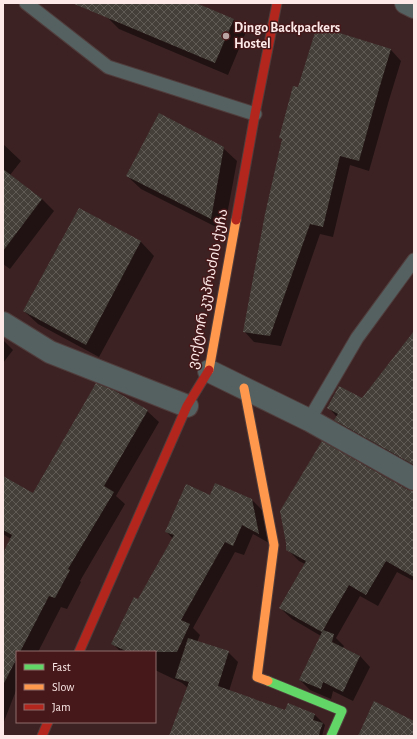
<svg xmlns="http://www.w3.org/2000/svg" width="417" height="739" viewBox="0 0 417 739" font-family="'Alegreya Sans','Noto Sans Georgian',sans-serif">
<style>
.shadow{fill:#0007}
.building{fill:url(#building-cross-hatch)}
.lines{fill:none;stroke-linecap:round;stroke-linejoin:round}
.lane-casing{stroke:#503d3c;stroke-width:15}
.street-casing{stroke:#503d3c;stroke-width:24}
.fast-casing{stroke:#503d3c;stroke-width:11}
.slow-casing{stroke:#503d3c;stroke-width:11}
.jam-casing{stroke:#503d3c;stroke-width:11}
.lane{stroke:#556061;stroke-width:13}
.street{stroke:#556061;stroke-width:22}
.fast{stroke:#63d668;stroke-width:9}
.slow{stroke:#ff974d;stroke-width:9}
.jam{stroke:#b3261e;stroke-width:9}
.poi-dot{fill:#b9a3a3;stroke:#461819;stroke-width:1.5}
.labels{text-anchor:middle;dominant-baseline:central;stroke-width:3;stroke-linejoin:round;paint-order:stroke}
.poi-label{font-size:14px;font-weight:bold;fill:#fce9e8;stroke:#461819;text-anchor:start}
.street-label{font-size:14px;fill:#fce9e8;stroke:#461819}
</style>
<defs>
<pattern id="building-cross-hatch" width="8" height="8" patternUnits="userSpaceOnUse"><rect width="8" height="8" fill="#443f38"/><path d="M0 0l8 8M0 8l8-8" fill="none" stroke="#605b55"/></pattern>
</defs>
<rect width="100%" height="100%" fill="#3c2223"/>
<!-- shadow -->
<g class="shadow">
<path d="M80,3h114l40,17 12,12 -18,43 -109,-46 -13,-13z"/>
<path d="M317,27l74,23 10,11 -12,39 -20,71 -19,-6 -17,72 -13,-3 -39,112 -27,-4 -10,-11 38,-191 -2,-2 18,-49z"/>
<path d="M3,144l18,17 -11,14 32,24 12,12 -44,58 -7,-5z"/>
<path d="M223,148l14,13 -13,70 -83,-42 -14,-13z"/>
<path d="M79,209l62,33 13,14 -55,101 -61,-33 -14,-13z"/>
<path d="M414,333v137l-65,-36 -13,-14 1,-3 -8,-9 33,-9z"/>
<path d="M3,340l10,10 -10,13z"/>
<path d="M147,411l12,11 -43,74 9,8 -45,77 1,1 -14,27 -6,-2 -23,45h-21v36l-14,36v-169l8,-16 -8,-5v-57l30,18z"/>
<path d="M211,496l41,4 11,11 6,32 -16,-9 -9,21 -9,-3 -42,76 7,7 -3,7 31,10 10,10 -9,29 57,20 28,3 11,11 -3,11h-152l18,-48 -6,-5 -27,-13v-18h-34l-8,-8 26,-43 34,-62 -7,-8z"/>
<path d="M414,499v82l-17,-9 -19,34 -18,-10 -24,42 8,8 -1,2 17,8 10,11 -17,34 -20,-10 -2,8 -21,-9 -10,-10 21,-44 -29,-17 -12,-11 25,-44 -6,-3 -12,-12z"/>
</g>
<!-- building -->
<g class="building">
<path d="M72,3h124l38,16 -19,44z"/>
<path d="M317,26l74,23 -12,40 -20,72 -19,-5 -17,71 -13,-3 -40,112 -27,-4 22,-118 17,-75 -3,-1 14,-52 5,1z"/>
<path d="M159,113l65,34 -13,72 -85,-43z"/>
<path d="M3,169l39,30 -39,52z"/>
<path d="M79,208l62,33 -55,104 -63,-34z"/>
<path d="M414,331v134l-80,-45 4,-6 -11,-6 12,-22 23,12z"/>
<path d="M96,383l19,8 33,19 -44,76 10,6 -46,77 2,1 -15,28 -6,-2 -29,56h-3v6l-14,27v-132l9,-18 -9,-5v-54l30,17z"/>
<path d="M322,441l86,49 6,1v86l-28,-16 -20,34 -17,-10 -27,47 -43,-24 27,-47 -20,-11v-7l-6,-32z"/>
<path d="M215,483l37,16 7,35 -17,-9 -9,21 -8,-4 -44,78 9,4 -13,28h-49l-17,-8 23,-47 4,2 36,-64 -9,-3 21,-48 24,11z"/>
<path d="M323,630l11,4 -2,8 28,14 -17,36 -20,-10 -2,7 -22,-9z"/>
<path d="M188,638l41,13 -11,35 67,24 3,-7 27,11 -2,6 10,3 -3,8 -1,5h-150l20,-54 -14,-4z"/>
<path d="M374,701l40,20v15h-56z"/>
</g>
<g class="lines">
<defs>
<g id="lane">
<path d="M26,3l82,64 147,47"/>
<path d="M309,420l48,-82 57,-78"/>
</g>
<g id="street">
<path d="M406,3l8,4"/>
<path d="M3,323l47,29 137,54"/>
<path d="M209,371l100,49 105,59"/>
</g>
<path id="fast" d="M268,681l74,30 -11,25"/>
<g id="slow">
<path d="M209,370l27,-150"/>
<path d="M244,388l30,157 -17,132 11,4"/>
</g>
<g id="jam">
<path d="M236,220l19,-106 22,-111"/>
<path d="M79,652l108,-246 22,-36"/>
<path d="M42,736l6,-14"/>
</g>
</defs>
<!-- lane casing -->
<use href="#lane" class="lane-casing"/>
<!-- street casing -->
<use href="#street" class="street-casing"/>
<!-- fast casing -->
<use href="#fast" class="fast-casing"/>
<!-- slow casing -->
<use href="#slow" class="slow-casing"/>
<!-- jam casing -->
<use href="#jam" class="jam-casing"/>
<!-- lane -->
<use href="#lane" class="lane"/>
<!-- street -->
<use href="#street" class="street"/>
<!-- fast -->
<use href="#fast" class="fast"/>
<!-- slow -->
<use href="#slow" class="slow"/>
<!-- jam -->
<use href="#jam" class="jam"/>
</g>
<!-- markers -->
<circle class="poi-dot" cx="226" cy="36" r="4"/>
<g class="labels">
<!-- poi labels -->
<g class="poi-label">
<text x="234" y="28">Dingo Backpackers<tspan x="234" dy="16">Hostel</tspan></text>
</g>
<!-- street labels -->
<g class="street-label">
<text transform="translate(208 289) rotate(-79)">ვიქტორ კუპრაძის ქუჩა</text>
</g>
</g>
<!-- border -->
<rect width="417" height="739" fill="none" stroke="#fce9e8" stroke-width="8"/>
<!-- legend -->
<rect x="16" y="651" width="140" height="72" fill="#461819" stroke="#8f6c6c"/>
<rect x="24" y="664" width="20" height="6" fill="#63d668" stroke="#8f6c6c"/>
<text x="52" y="671" font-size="12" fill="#fce9e8">Fast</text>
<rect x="24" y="684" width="20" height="6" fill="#ff974d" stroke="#8f6c6c"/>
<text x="52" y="691" font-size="12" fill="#fce9e8">Slow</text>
<rect x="24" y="704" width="20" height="6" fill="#b3261e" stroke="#8f6c6c"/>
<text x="52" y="711" font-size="12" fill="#fce9e8">Jam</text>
</svg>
